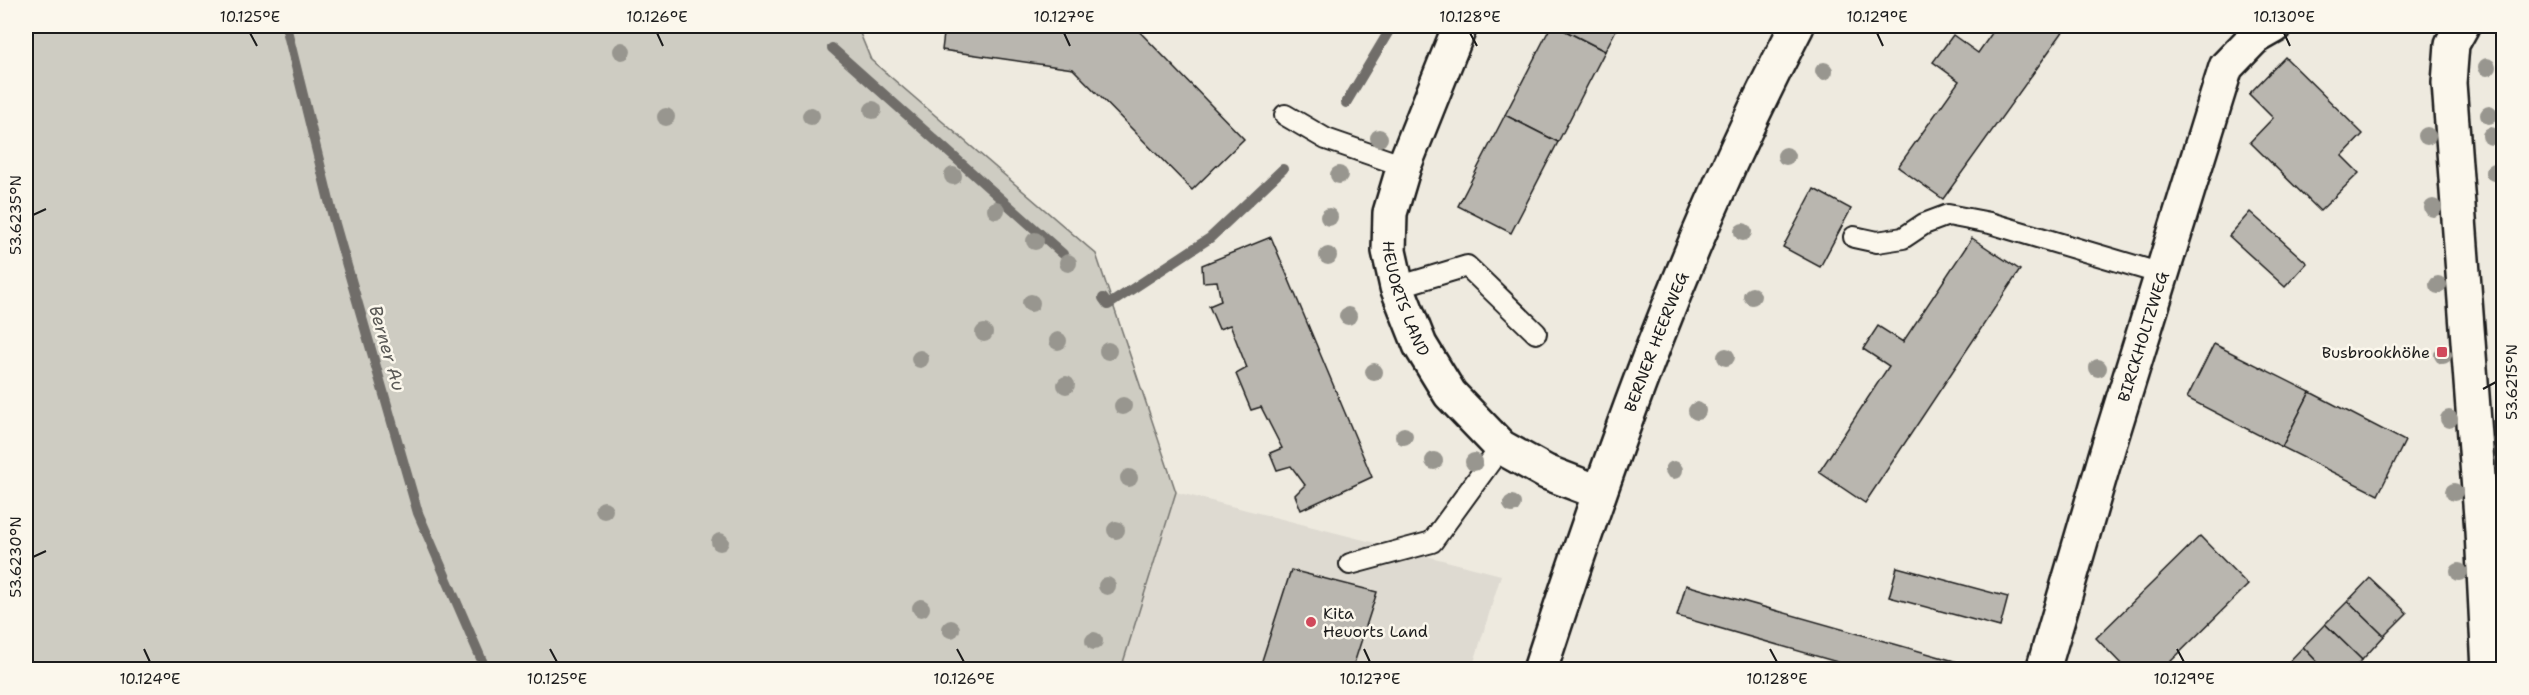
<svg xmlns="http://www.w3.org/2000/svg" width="2529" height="695" viewBox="0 0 2529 695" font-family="'Shantell Sans',sans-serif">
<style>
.built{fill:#dedad1}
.green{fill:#ceccc2;stroke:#75746f;stroke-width:1.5}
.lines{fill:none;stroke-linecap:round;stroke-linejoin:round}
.stream{stroke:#6f6d69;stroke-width:10}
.building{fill:#b9b6af;stroke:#1c1c1c;stroke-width:1.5}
.service-casing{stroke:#1c1c1c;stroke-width:24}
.minor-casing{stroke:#1c1c1c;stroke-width:38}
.secondary-casing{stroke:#1c1c1c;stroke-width:38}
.service{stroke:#fbf7ec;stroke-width:20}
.minor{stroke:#fbf7ec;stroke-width:33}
.secondary{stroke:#fbf7ec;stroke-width:33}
.tree{fill:#98968f}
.ticks{fill:none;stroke:#1c1c1c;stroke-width:2}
.poi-dot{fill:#d1495b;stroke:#fbf7ec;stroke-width:2}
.labels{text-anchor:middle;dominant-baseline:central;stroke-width:5;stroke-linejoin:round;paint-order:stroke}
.street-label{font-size:16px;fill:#1c1c1c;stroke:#fbf7ec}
.poi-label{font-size:16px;fill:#1c1c1c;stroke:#fbf7ec;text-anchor:end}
.water-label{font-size:18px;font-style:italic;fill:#5a5956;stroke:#fbf7ec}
.neatline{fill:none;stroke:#1c1c1c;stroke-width:2}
.ticks-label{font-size:15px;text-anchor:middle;fill:#1c1c1c}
</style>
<rect width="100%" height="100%" fill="#eeeadf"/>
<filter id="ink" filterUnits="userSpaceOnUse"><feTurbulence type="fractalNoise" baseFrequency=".0167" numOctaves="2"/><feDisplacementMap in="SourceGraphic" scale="12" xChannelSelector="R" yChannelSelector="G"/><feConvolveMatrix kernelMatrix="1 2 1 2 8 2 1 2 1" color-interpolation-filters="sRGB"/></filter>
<g filter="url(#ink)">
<!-- built -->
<path class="built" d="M1176,492l325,83 -29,94 -351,1z"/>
<!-- green -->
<path class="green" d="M26,26h831l14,34 225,194 80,238 -55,177h-1095z"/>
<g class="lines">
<!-- stream -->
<g class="stream">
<path d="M286,26l47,191 85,296 68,157"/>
<path d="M832,48l231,206"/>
<path d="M1346,103l46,-77"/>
<path d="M1103,298l5,7 102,-67 73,-69"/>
</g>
</g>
<!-- building -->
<g class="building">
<path d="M945,26h189l110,113 -52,51 -119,-121 -131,-19z"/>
<path d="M1551,26h5l49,25 -47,91 -53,-27z"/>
<path d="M1556,26h62l-13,25z"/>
<path d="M1997,26h70l-124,173 -45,-32 61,-86 -26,-19 20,-27 25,18z"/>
<path d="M2285,57l78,77 -21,22 17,17 -39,38 -70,-69 23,-24 -24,-24z"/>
<path d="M1505,115l53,27 -47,91 -53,-27z"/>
<path d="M1814,189l37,20 -31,58 -37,-20z"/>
<path d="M2250,212l57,51 -22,24 -56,-51z"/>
<path d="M1271,237l101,240 -71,33 -6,-15 10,-10 -14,-19 -14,4 -7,-17 12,-5 -21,-41 -10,3 -15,-36 11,-6 -17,-43 -11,4 -10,-23 12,-5 -4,-20 -14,1 -1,-17z"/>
<path d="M1972,238l48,32 -155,233 -46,-31 70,-106 -26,-17 15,-23 25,16z"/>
<path d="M2214,344l96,48 -28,55 -95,-49z"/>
<path d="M2310,392l95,49 -27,54 -96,-48z"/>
<path d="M2200,536l48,49 -86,85h-35l-31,-32z"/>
<path d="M1897,567l111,30 -8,30 -111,-30z"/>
<path d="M1291,570l86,22 -25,78h-93z"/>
<path d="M2370,578l37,35 -23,23 -36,-35z"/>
<path d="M1686,585l300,85h-121l-188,-54z"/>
<path d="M2348,601l36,35 -22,24 -37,-36z"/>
<path d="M2325,624l37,36 -10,10h-27l-22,-23z"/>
<path d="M2303,647l22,23h-44z"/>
</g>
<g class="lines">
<defs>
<g id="service">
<path d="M1285,115l41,24 78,27"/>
<path d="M1854,237l23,5 26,-4 21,-14 24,-9 42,8 172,51"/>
<path d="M1397,287l70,-21 69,67"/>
<path d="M1350,564l82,-22 69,-95"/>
</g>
<g id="minor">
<path id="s1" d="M1460,26l-56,140 -14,47 -1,38 8,36 23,58 30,49 51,53 45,25 52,20"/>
<path d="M2462,26l-10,18 -3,39 33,448 7,139"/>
<path id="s2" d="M2043,670l66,-225 117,-378 28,-29 21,-12"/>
</g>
<g id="secondary">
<path id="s3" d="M1540,670c72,-221 149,-438 257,-644"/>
</g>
</defs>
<!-- service casing -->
<use href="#service" class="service-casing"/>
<!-- minor casing -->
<use href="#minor" class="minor-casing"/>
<!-- secondary casing -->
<use href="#secondary" class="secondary-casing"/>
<!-- service -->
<use href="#service" class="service"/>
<!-- minor -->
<use href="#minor" class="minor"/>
<!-- secondary -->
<use href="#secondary" class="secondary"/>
</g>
<!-- trees -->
<g class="tree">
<circle cx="622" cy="51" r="9"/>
<circle cx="2487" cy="67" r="9"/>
<circle cx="1824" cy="71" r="9"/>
<circle cx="873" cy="110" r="9"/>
<circle cx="2489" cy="115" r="9"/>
<circle cx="811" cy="116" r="9"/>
<circle cx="666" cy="117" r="9"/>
<circle cx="2427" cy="136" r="9"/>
<circle cx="2491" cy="136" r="9"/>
<circle cx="1379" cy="138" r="9"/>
<circle cx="1786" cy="156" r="9"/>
<circle cx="2494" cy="172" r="9"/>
<circle cx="1339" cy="175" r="9"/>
<circle cx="953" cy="176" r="9"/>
<circle cx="2433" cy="208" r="9"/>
<circle cx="996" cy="210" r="9"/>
<circle cx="1329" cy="217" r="9"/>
<circle cx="1743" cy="232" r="9"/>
<circle cx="1035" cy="241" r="9"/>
<circle cx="1328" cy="256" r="9"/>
<circle cx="1068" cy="263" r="9"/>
<circle cx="2438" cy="285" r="9"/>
<circle cx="1752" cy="296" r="9"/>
<circle cx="1031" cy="303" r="9"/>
<circle cx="1348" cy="316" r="9"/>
<circle cx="984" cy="333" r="9"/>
<circle cx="1058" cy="341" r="9"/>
<circle cx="1108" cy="351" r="9"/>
<circle cx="2443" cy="355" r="9"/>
<circle cx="1726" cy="357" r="9"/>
<circle cx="920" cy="359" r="9"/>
<circle cx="2098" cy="368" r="9"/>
<circle cx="1374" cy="372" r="9"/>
<circle cx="1066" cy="385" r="9"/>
<circle cx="1123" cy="406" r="9"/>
<circle cx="1697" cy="411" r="9"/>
<circle cx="2449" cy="419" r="9"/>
<circle cx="1404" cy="436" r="9"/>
<circle cx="1434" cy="461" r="9"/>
<circle cx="1474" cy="462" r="9"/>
<circle cx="1674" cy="470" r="9"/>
<circle cx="1129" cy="478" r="9"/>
<circle cx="2454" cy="492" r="9"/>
<circle cx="1512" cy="504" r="9"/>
<circle cx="604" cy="510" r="9"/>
<circle cx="1116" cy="530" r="9"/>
<circle cx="720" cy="542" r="9"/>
<circle cx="2459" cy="572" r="9"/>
<circle cx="1107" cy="586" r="9"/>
<circle cx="921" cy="608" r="9"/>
<circle cx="951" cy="629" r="9"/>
<circle cx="1094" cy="641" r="9"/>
</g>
</g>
<!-- ticks -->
<path class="ticks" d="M250,33l7,13M657,33l6,13M1064,33l6,13M1470,33l7,13M1877,33l6,13M2284,33l6,13M33,215l13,-6M2483,389l13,-7M33,557l13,-6M144,649l6,13M550,649l7,13M957,649l7,13M1364,649l6,13M1770,649l7,13M2177,649l7,13"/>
<!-- markers -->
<g class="poi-dot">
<rect x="2436" y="346" width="12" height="12" rx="3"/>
<circle cx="1311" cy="622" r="6"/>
</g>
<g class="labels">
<!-- street labels -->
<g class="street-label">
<text stroke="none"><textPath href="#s1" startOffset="288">HEUORTS LAND</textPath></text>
<text stroke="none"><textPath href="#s2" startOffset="348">BIRCKHOLTZWEG</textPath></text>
<text stroke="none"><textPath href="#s3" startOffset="348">BERNER HEERWEG</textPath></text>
</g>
<!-- poi labels -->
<g class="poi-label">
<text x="2430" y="352">Busbrookhöhe</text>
<text x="1323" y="613" text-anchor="start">Kita<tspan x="1323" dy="18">Heuorts Land</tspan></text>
</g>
<!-- water labels -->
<g class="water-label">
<text transform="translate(387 348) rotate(74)">Berner Au</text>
</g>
</g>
<!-- margin -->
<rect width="2529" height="695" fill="none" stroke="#fbf7ec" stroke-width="66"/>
<rect x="33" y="33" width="2463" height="629" class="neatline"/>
<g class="ticks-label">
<text x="250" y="22">10.125°E</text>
<text x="657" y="22">10.126°E</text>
<text x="1064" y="22">10.127°E</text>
<text x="1470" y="22">10.128°E</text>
<text x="1877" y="22">10.129°E</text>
<text x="2284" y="22">10.130°E</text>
<text transform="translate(16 215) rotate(-90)" y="5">53.6235°N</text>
<text transform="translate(2512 382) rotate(-90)" y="5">53.6215°N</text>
<text transform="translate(16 557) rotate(-90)" y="5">53.6230°N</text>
<text x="150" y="684">10.124°E</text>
<text x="557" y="684">10.125°E</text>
<text x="964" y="684">10.126°E</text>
<text x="1370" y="684">10.127°E</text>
<text x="1777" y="684">10.128°E</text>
<text x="2184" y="684">10.129°E</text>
</g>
</svg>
